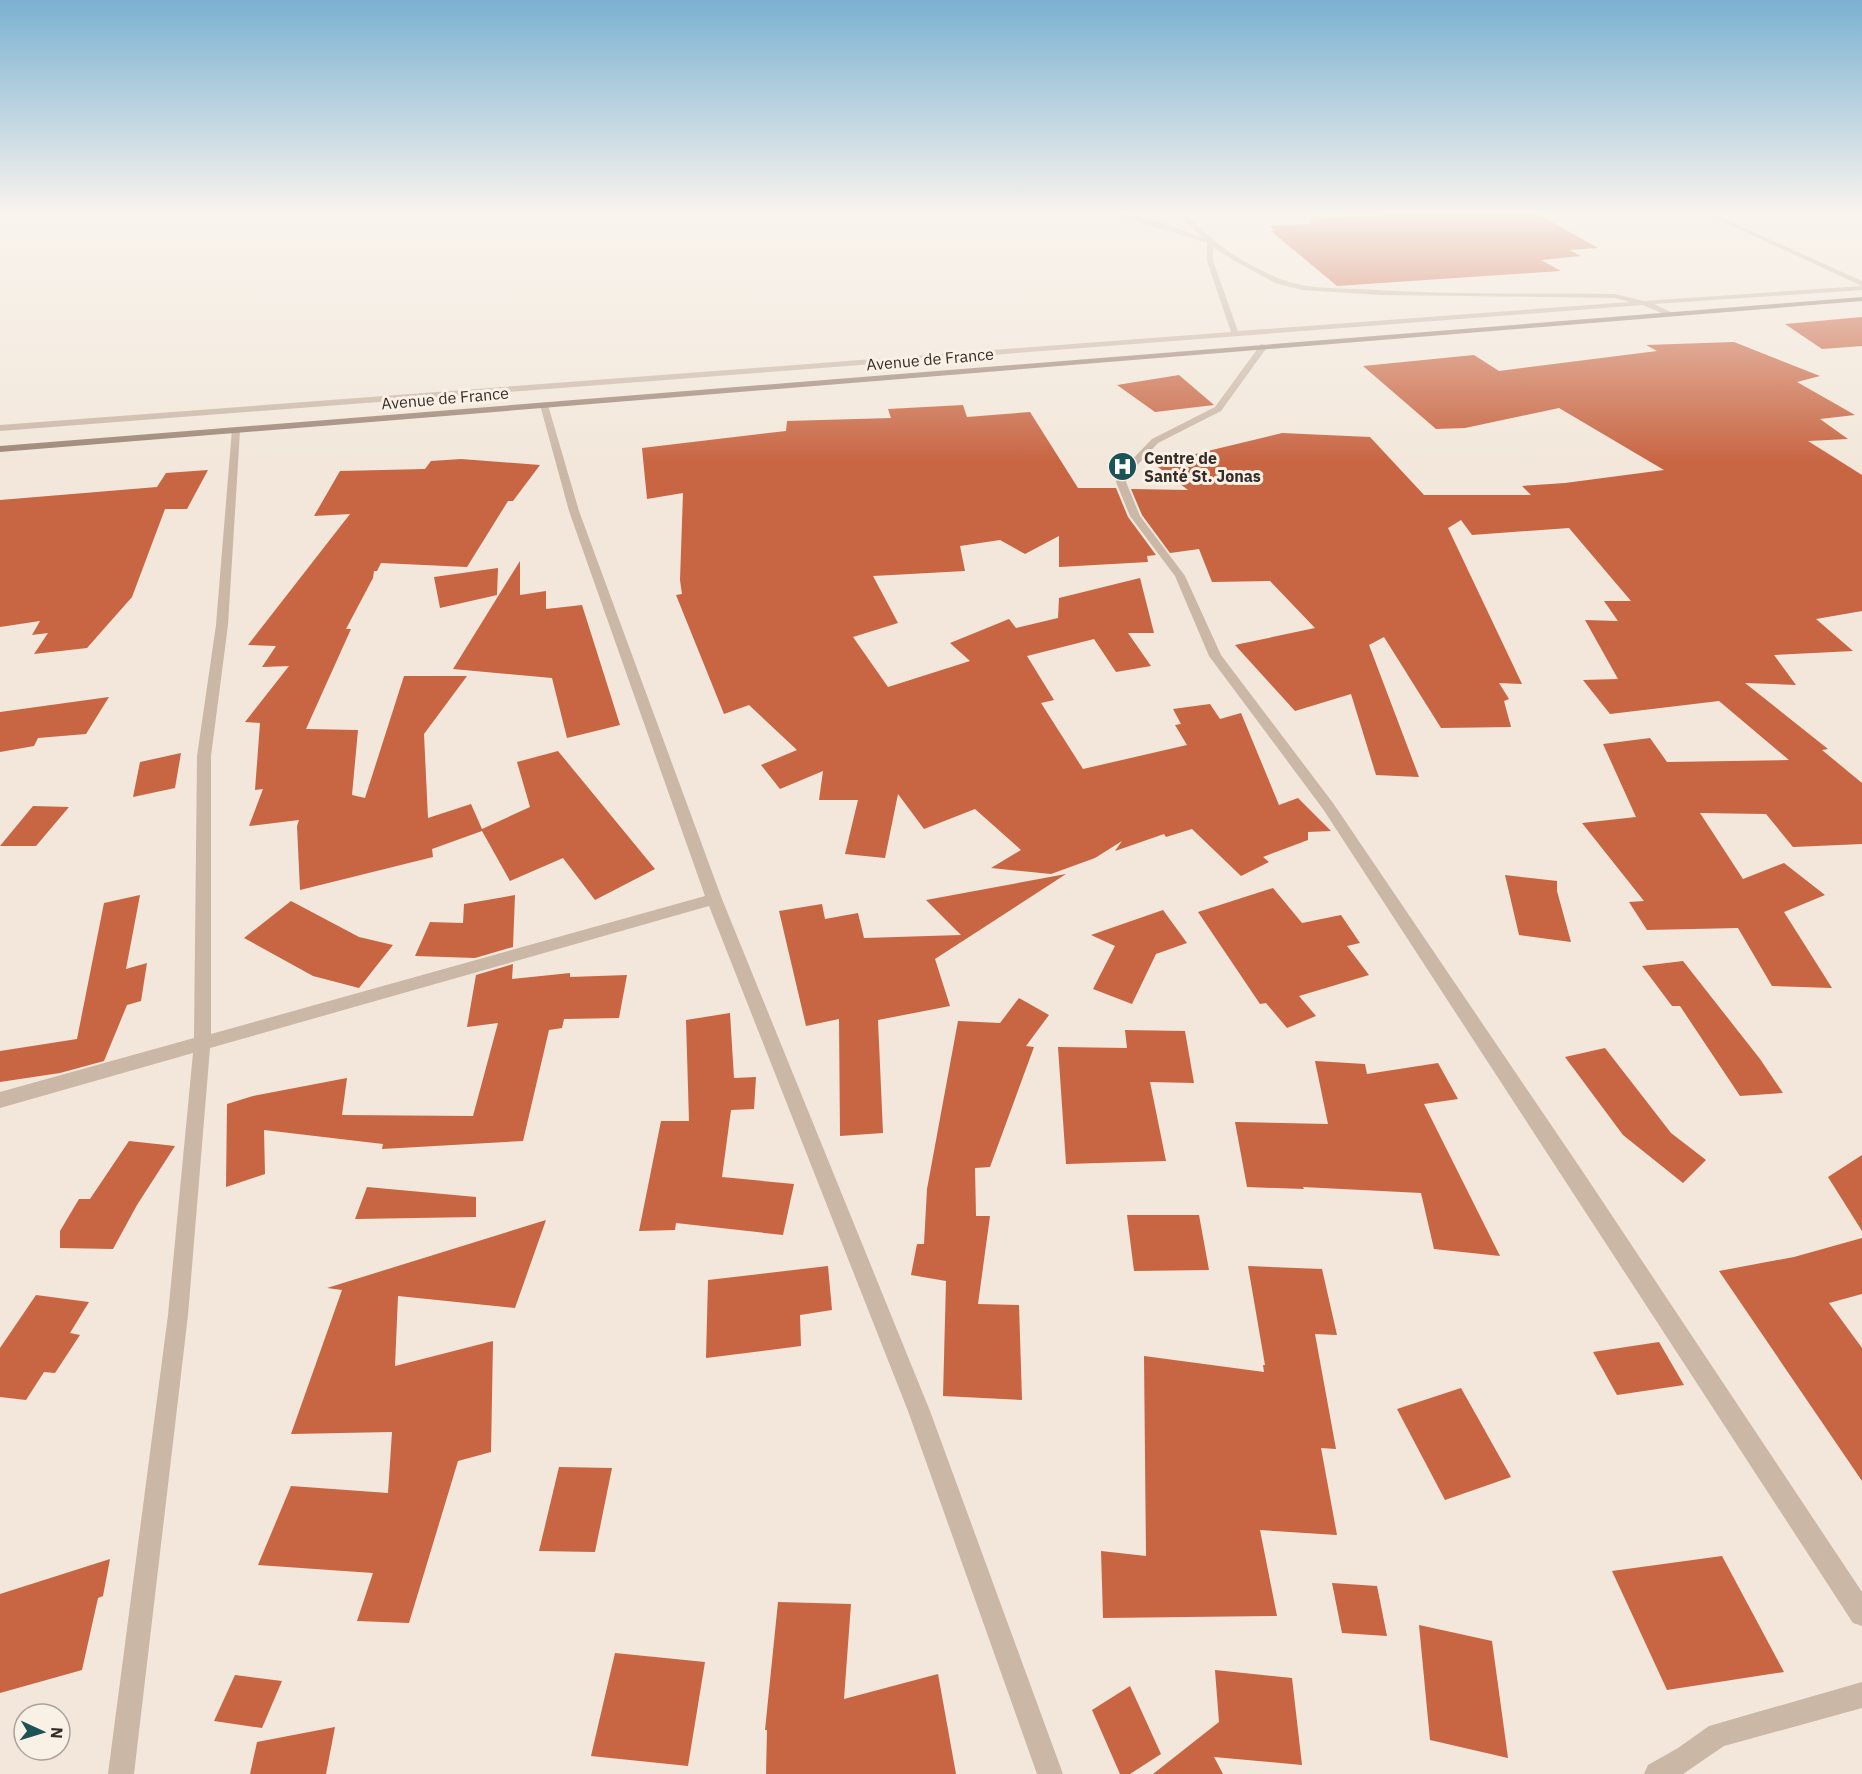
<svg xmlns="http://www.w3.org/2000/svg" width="1862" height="1774" viewBox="0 0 1862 1774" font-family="'IBM Plex Sans',sans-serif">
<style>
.building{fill:#c86542}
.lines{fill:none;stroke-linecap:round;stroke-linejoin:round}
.service{fill:#cab7a6;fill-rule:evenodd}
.minor{fill:#cab7a6;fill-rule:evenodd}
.tertiary{fill:#cab7a6;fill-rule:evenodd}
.secondary{fill:#9e8677;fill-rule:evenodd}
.labels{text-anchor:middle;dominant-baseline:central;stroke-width:6;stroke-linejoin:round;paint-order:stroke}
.far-street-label{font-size:16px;fill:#362c27;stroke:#faf1e6}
.far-poi-label{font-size:16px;font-weight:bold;fill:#362c27;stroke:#faf1e6;text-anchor:start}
</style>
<rect width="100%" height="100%" fill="#f2e7da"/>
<!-- building -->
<g class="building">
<path d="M1385,215h154l59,33 -29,2 12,6 -40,4 20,11 -224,15 -66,-55h4l-5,-5 42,-2 -3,-2h5l-3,-3z"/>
<path d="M1862,317v29l-40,3 -37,-25z"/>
<path d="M1734,342l86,34 -23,6 58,33 -35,4 28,20 -40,2 54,34v136l-46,8 37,32 -79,4 22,30 -51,-2 83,66 -6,1 40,33v61l-69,3 -27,-33 -66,-1 43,66 41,-16 41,32 -41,17 48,76 -60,-2 -34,-58 -91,2 -18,-28 15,-1 -62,-78 54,-6 -33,-73 47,-6 17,24 122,-2 -70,-59 -109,13 -27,-34 35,-1 -33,-59 33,1 -14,-20h27l-62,-73 -97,7 -11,-15 -13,8 74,156 -23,-1 10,16 -5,2 7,26 -70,1 -57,-91 -15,8 50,132 -43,-2 -25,-81 -56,17 -60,-66 80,-17 -45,-47 -58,1 -13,-33 -29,4 -28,-38 -11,-26 57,1 -34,-26 128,-31 88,4 54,58h107l-9,-9 43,-3 99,-13 -105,-62 -94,20 -29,1 -73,-63 111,-11 25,16 158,-20 -11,-6z"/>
<path d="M1179,375l35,30 -59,7 -38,-27z"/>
<path d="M963,405l4,12 63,-5 48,76h38l12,29 28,38 -9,1 1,6 -89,5v-31l-34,18 -25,-14 -40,6 5,25 -92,5 25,47 -45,14 35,50 82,-26 -20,-18 59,-24 7,9 42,-10 1,-20 81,-20 14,55h-26l23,33 -35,6 -22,-33 -67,17 27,44 -13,3 42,66 104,-24 -12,-20 6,-1 -8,-15 37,-5 10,15 21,-6 38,92 19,-7 33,33 -23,1v8l-45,17 6,5 -28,14 -49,-47 -26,8 -2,-3 -49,17 7,-10 -27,17 -44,16 -60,-6 30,-18 -46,-41 -51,20 -26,-35 -13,64 -40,-4 13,-54h-39l4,-29 -43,18 -19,-24 36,-15 -48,-45 -25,9 -48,-119 6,-1 -2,-14 3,-87 -36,6 -5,-51 144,-17 1,-10 104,-3 -3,-9z"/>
<path d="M461,459l79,6 -27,36h-5l-41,66 -86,-4 -4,8h-3l-1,7 -27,51h5l-45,100 52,1 -6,65 13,3 39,-122h63l-43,58 4,84 43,-14 11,25 48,-22 -13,-45 41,-11 97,118 -60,31 -32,-42 -53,23 -28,-50 -50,18 1,8 -133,33 -3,-64 2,-6 -50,6 14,-37 -8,1 5,-67 -15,-1 44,-56 -27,1 14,-21 -28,-1 102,-131 -36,2 26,-45 85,-2 6,-8z"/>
<path d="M208,470l-21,39h-22l-33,88 -45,51 -53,6 14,-21 -16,2 8,-14 -40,6v-127l157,-13 9,-14z"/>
<path d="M520,561v34l26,-4v18l36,-4 38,120 -53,13 -15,-60 -99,-9z"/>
<path d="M498,568l-1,27 -57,13 -6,-31z"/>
<path d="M109,697l-23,37 -48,4 -4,8 -34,6v-40z"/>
<path d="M181,753l-6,35 -42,9 7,-35z"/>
<path d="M33,806l36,1 -33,39h-36z"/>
<path d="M1066,874l-131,85 15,47 -72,14 5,113 -43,3 -1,-117 -33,7 -27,-115 43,-7 3,15 33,-6 6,25 97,-3 -35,-35z"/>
<path d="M1505,875l52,6v10l14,51 -52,-7z"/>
<path d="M1273,888l29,35 39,-8 19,28 -13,3 22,29 -70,21 17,20 -29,12 -21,-25 -6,1 -62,-92z"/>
<path d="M140,895l-14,74 21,-6 -6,38 -14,4 -23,56 -44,12 -60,9v-31l77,-12 27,-136z"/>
<path d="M515,895l-2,52 -38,11 -60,-2 15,-34 33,1 1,-19z"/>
<path d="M291,901l68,36 34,8 -34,43 -46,-12 -69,-38z"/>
<path d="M1163,910l24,33 -31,11 -24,50 -39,-15 22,-43 -24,-11z"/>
<path d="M1683,961l77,98 23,34 -43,3 -60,-90h-8l-30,-40z"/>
<path d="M513,964l-1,15 58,-6v4l57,-2 -8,43 -55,1 -2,9 -13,2 -26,111 -141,8 1,-5 -119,-14 1,44 -39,13 1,-83 26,-8 94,-18 -5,37 131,1 25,-93 -31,4 9,-52z"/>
<path d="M1019,998l30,17 -23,31 8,1 -44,120 -15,1 1,48h14l-12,88 41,1 3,95 -79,-4 3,-115 -35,-6 6,-31h7l3,-55 31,-168 42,2z"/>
<path d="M730,1013l4,65 22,-1 -2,32 -23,1 -9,67 72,7 -11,51 -107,-12 -1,7 -36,1 22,-110h28l-3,-101z"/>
<path d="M1125,1030l60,1 9,52 -44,-1 16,79 -100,3 -8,-117 69,1z"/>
<path d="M1605,1048l66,85 35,27 -23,23 -60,-48 -58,-78z"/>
<path d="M1315,1061l50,3 2,10 71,-11 20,36 -34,5 76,152 -66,-7 -13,-56 -118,-6 1,2 -57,-2 -12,-65 93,2z"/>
<path d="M129,1141l46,5 -38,59 -24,44 -53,-1v-17l19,-32h11z"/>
<path d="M1862,1155v76l-34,-54z"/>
<path d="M367,1187l109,10v20l-121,2z"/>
<path d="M1127,1215h72l10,55 -75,1z"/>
<path d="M546,1220l-31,88 -117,-12 -3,70 98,-25 -2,111 -33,9 -49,162 -52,-2 16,-48 -115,-8 33,-79 97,7 4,-61 -101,2 51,-144 -15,-2z"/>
<path d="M1862,1238v56l-33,9 33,45v133l-143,-210 75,-14z"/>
<path d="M828,1266l4,44 -32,5 1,31 -95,12 2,-78z"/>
<path d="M1248,1266l74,3 15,66 -22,-1 21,115 -15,-1 16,87 -77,-5 17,86 -174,2 -2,-67 45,5 -2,-200 120,16 -1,-7h2z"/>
<path d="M36,1295l53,7 -19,31 10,2 -25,38 -11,-1 -18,28 -26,-3v-49z"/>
<path d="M1659,1342l25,43 -67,10 -24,-43z"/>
<path d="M1461,1388l50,89 -66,23 -48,-91z"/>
<path d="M559,1467l53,1 -17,84 -56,-1z"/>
<path d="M1722,1556l62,116 -117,18 -55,-119z"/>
<path d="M110,1559l-7,37 -5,2 -16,72 -82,23v-99z"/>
<path d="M1332,1583l45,3 10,50 -45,-3z"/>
<path d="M778,1602l73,2 -7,95 94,-25 18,100h-190l1,-44h-2z"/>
<path d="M1419,1625l73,16 16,117 -78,-18z"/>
<path d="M615,1653l90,9 -17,104 -97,-10z"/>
<path d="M1215,1670l77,8 10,87 -88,-8 9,17h-70l66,-52z"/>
<path d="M235,1675l47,6 -20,47 -48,-7z"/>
<path d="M1130,1686l31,68 -31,20h-10l-28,-64z"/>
<path d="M335,1727l-9,47h-76l7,-32z"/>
</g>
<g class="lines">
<!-- service -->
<path class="service" d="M1116,215c28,-2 59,13 85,22l-20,-22h6c28,29 55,48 93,64 25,10 54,9 80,10 85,6 170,4 255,5l29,7 218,-15v4l-208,14 17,8v4h-3l-25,-11 -1643,126v-6l1231,-93 -24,-71v-18zM1213,247l20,13 42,23 27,7 80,5 233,3 15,4 -392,29 -25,-70z"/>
<!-- minor -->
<g class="minor">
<path d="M1709,215h7l146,66v5z"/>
<path d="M1261,344l7,2 -47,65 -63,32 -31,33 -1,6 14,34 45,60 36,79 112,148 252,372 277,417v34l-9,-3 -530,-814 -114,-153 -34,-80 -45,-60 -14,-34 3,-9 33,-34 63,-32z"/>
<path d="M544,402l4,3 31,106 143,388 208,512 133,363h-26l-129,-363 -199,-505 -499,142 -22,267 -54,459h-26l60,-459 25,-262 -193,55v-16l194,-54 3,-282 19,-131 16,-196 8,2 -12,194 -17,131v278l494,-138 -136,-385 -29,-106z"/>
</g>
<!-- tertiary -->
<path class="tertiary" d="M1862,1682v26l-138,38 -41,28h-39l4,-9 30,-17 31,-22z"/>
<!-- secondary -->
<path class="secondary" d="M1862,297v4l-1862,151v-6z"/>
</g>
<!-- sky -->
<linearGradient id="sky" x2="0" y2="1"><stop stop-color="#7bb1d1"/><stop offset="0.46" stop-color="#f9f4ee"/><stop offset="1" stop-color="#f9f4ee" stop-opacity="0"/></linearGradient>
<rect width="1862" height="463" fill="url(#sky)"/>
<!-- icons -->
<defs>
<symbol id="hospital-disc" viewBox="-11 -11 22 22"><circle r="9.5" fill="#1c5358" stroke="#faf1e6"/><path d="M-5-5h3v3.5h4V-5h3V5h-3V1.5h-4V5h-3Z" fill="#fff"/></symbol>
</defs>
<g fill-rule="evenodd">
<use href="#hospital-disc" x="1106" y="450" width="33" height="33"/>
</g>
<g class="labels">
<!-- far-street labels -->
<g class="far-street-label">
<text transform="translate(930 359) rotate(-5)">Avenue de France</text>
<text transform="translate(445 398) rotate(-5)">Avenue de France</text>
</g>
<!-- far-poi labels -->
<g class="far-poi-label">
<text x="1144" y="458">Centre de<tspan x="1144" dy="18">Santé St. Jonas</tspan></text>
</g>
</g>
<!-- north arrow -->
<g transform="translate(42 1732) rotate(94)"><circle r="28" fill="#faf1e6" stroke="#aca29a" stroke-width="1.5"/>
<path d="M0-4.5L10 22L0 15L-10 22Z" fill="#1c5358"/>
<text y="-9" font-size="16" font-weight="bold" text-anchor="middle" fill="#362c27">N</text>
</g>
</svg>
